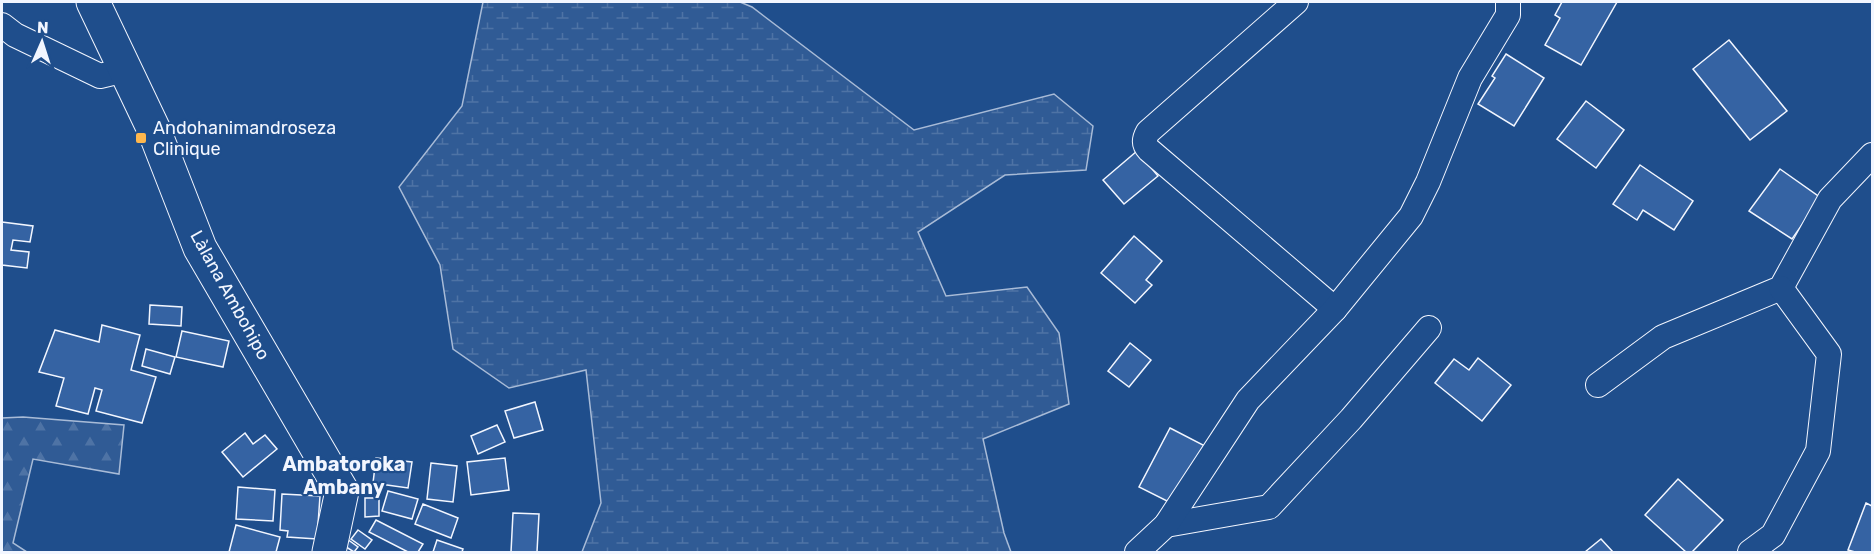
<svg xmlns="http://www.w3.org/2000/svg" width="1874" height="554" viewBox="0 0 1874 554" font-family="Rubik,sans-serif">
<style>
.forest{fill:url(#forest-firs);stroke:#a8bbd7;stroke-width:1.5}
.wetland{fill:url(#wetland-marsh);stroke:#a8bbd7;stroke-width:1.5}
.building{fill:#3563a3;stroke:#f2f6ff;stroke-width:1.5}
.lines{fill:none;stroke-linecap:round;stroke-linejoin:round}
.street-casing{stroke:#f2f6ff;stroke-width:26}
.secondary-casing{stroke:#f2f6ff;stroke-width:35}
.street{stroke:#1f4e8c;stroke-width:24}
.secondary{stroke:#1f4e8c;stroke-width:33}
.poi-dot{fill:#ffb74d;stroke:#1f4e8c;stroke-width:2}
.labels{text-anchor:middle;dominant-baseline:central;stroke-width:4.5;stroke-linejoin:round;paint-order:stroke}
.poi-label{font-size:18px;fill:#f2f6ff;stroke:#1f4e8c;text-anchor:start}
.street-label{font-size:18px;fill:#f2f6ff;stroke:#1f4e8c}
.neighbourhood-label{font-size:20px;font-weight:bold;fill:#f2f6ff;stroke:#1f4e8c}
</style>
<defs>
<pattern id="forest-firs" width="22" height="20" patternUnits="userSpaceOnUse" patternTransform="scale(1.5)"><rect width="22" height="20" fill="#305b95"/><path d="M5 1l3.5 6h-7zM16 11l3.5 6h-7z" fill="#4e73a5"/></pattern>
<pattern id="wetland-marsh" width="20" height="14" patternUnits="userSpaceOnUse" patternTransform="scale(1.5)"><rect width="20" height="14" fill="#305b95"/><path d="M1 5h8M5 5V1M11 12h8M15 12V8" fill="none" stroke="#4e73a5"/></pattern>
</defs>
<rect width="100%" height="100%" fill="#1f4e8c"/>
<!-- forest -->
<path class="forest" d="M23,417l101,8 -5,49 -86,-15 -20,84 14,9h-25v-134z"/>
<!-- wetland -->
<path class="wetland" d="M483,2h257l12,5 162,123 140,-36 39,32 -7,44 -81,5 -87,57 28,64 81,-9 32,46 10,71 -86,35 21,94 7,19h-429l19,-49 -15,-133 -77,18 -56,-39 -13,-84 -41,-78 63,-81z"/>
<!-- building -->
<g class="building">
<path d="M1562,2h55l-36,63 -36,-20 15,-27 -5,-3z"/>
<path d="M1729,40l58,71 -37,29 -57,-71z"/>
<path d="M1506,54l38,24 -30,48 -36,-22 17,-26 -3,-2z"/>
<path d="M1586,101l38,29 -28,38 -39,-29z"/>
<path d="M1137,151l21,25 -34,28 -21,-24z"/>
<path d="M1640,165l53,36 -19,29 -31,-20 -6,10 -24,-16z"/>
<path d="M1780,169l41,29 -29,41 -43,-28z"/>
<path d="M2,222l31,4 -3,16 -17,-2 -2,10 18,2 -2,16 -25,-3z"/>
<path d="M1134,236l28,25 -16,19 6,5 -17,18 -34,-30z"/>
<path d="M150,305l32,2 -1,19 -32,-2z"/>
<path d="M102,325l38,10 -9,35 25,7 -14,46 -46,-12 6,-21 -7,-2 -7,26 -32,-8 8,-28 -25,-6 16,-42 44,12z"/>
<path d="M182,331l47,10 -6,26 -47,-10z"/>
<path d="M1130,343l21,17 -22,27 -21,-16z"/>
<path d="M146,349l29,8 -5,17 -28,-8z"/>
<path d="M1478,358l33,27 -29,36 -47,-38 19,-24 15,11z"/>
<path d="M535,402l8,28 -29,8 -9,-27z"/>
<path d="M497,425l8,17 -27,12 -7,-18z"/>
<path d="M1170,428l35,18 -30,59 -36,-18z"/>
<path d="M245,433l8,11 12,-9 12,14 -34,28 -21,-25z"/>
<path d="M376,458l36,4 -4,26 -35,-5z"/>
<path d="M505,458l4,32 -38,5 -4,-33z"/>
<path d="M431,463l26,3 -4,36 -26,-3z"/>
<path d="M1678,479l45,41 -31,32h-6l-41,-37z"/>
<path d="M238,487l37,3 -2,31 -37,-2z"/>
<path d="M388,491l30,8 -6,20 -30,-8z"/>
<path d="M282,494l38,2 -3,43 -30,-2 1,-6 -8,-1z"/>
<path d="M365,498h14v18l-14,1z"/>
<path d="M1866,503l6,3v46h-17l-7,-2z"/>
<path d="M423,504l35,14 -7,20 -36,-14z"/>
<path d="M513,513l26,1 -2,38h-26z"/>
<path d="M376,520l47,24 -5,8h-10l-39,-20z"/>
<path d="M236,525l44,12 -4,15h-47z"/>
<path d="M358,530l14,10 -7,9 -14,-10z"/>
<path d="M347,539l11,8 -4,5 -11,-7z"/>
<path d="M1601,539l12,13h-28z"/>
<path d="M437,540l26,9 -1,3h-29z"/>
</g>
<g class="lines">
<defs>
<g id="street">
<path d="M1296,2l-148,130c-4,7 -5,12 1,18l186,159"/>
<path d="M2,25l13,10 85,41 25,-6"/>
<path d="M1598,385l65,-48 118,-49 49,-89 42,-44"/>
<path d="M1166,525l103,-18 82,-88 78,-91"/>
<path d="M1137,552l29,-27 82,-125 87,-91 76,-93 17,-34 42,-104 38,-63v-13"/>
<path d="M1750,552l23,-17 45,-84 11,-97 -48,-66"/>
</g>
<path id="secondary" d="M93,2l61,128 46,118 142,243 -13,61"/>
</defs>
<!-- street casing -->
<use href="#street" class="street-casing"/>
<!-- secondary casing -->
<use href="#secondary" class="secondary-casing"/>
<!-- street -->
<use href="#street" class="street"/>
<!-- secondary -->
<use href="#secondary" class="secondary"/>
</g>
<!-- markers -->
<rect class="poi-dot" x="135" y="132" width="12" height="12" rx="3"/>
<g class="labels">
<!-- poi labels -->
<g class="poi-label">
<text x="153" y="128">Andohanimandroseza<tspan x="153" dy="21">Clinique</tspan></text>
</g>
<!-- street labels -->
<g class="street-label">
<text transform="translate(230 295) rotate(61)">Làlana Ambohipo</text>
</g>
<!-- neighbourhood labels -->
<g class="neighbourhood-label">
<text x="344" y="464">Ambatoroka<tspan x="344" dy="23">Ambany</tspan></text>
</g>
</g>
<!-- border -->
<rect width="1874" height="554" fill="none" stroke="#f2f6ff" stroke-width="6"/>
<!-- north arrow -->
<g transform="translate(42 42) rotate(3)" stroke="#1f4e8c" stroke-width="4.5" paint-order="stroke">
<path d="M0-4.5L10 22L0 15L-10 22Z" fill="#f2f6ff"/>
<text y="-9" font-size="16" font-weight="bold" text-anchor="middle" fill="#f2f6ff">N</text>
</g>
</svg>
